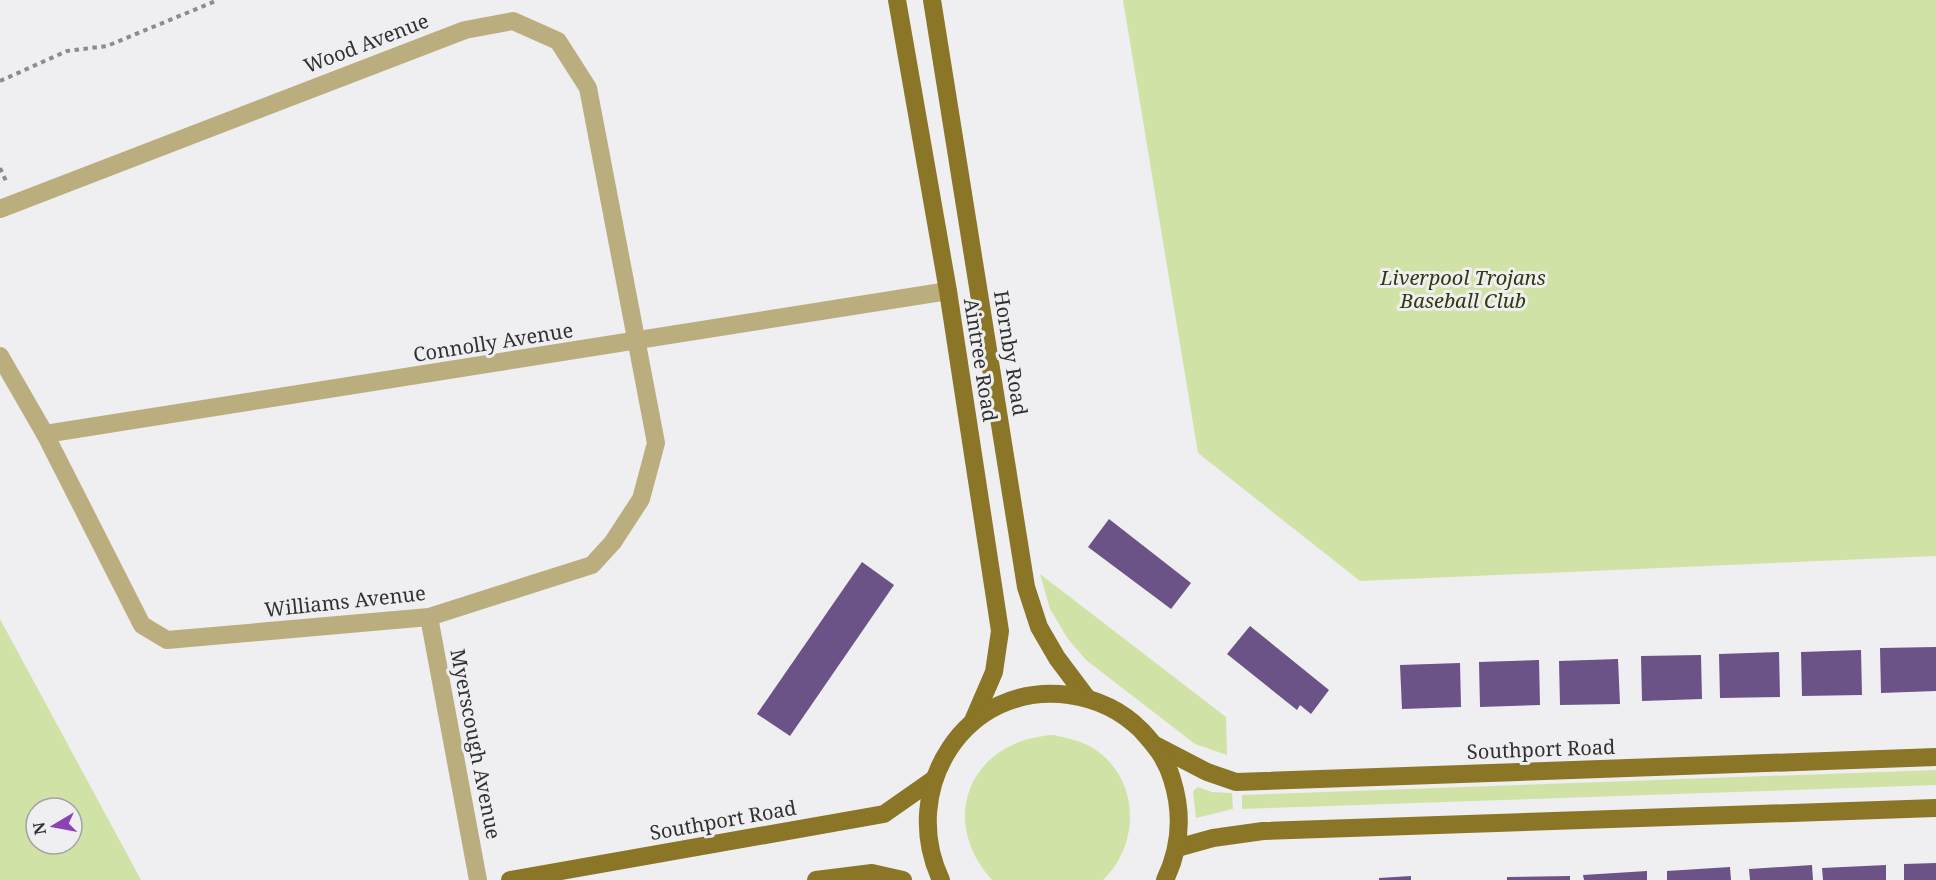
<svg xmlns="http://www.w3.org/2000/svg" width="1936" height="880" viewBox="0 0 1936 880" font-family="'Noto Serif',serif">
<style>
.green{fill:#d1e2a7;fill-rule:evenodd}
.building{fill:#6b5287}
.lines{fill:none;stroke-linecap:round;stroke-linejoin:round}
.path{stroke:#8c8c8e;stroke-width:4;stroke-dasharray:4.5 4.5;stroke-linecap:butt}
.minor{stroke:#bbae7e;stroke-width:18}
.primary{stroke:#8a7626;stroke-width:18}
.labels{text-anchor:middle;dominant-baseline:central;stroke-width:6;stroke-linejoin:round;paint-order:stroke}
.street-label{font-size:20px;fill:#313132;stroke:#efeff2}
.park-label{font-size:20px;font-style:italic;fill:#303a0a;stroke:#efeff2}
</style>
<rect width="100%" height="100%" fill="#efeff2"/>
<!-- green -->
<g class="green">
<path d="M1123,0h813v556l-576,25 -162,-128z"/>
<path d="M1040,574l186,143 1,38 -32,-11 -109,-84 -18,-21 -18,-30z"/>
<path d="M0,619l141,261h-141zM36,808h36v36h-36z"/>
<path d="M1054,735c13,3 27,6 39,13 47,30 48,95 10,132h-111c-56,-62 -20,-141 62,-145z"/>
<path d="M1936,770v15l-694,24v-14z"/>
<path d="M1198,787l14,5 20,1 1,16 -37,9 -3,-27z"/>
</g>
<!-- building -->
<g class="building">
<path d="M1109,519l82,64 -20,26 -83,-62z"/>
<path d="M862,562l32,23 -104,151 -33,-22z"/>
<path d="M1250,626l79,64 -18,24 -11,-9 -3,5 -70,-56z"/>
<path d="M1936,647v44l-55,2 -1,-45z"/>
<path d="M1861,650l1,45 -60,1 -1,-44z"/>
<path d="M1779,652l1,45 -60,1 -1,-44z"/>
<path d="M1701,655l1,44 -60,2 -1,-45z"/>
<path d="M1618,659l2,45 -60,1 -1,-44z"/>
<path d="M1539,660l1,45 -60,2 -1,-45z"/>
<path d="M1460,663l1,44 -59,2 -2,-44z"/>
<path d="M1936,863v17h-32v-16z"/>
<path d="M1812,865l1,15h-63l-1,-11z"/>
<path d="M1886,865v15h-63l-1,-12z"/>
<path d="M1730,867l1,13h-64v-9z"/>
<path d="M1647,871v9h-63l-1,-5z"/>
<path d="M1411,876v4h-32v-2z"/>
<path d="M1570,876v4h-63v-3z"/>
</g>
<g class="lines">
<!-- path -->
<g class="path">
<path d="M0,81l67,-30 40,-5 111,-46"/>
<path d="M0,168l6,13"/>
</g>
<!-- minor -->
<g class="minor">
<path d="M0,209l465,-179 48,-9 45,20 30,47 68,355 -15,56 -28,43 -21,23 -163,52 -262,23 -25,-15 -97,-191 -45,-78"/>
<path d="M45,434l903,-143"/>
<path d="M429,617l49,263"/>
</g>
<!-- primary -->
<g class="primary">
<path d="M897,0l51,291 52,340 -6,41 -22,51"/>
<path d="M932,0l94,587 13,40 18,31 30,40"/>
<path d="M1155,745l52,27 29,10 700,-25"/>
<path d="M1177,848l36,-10 50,-7 673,-23"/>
<path d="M510,880l374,-66 50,-35"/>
<path d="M816,880l56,-7 31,7"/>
<path d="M941,880c-43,-91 24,-199 128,-185 28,4 52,15 72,35 14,15 25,29 31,49 11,35 9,68 -7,101"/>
</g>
</g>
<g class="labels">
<!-- street labels -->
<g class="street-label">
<text transform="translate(366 43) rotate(-21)">Wood Avenue</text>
<text transform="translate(493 342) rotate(-9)">Connolly Avenue</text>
<text transform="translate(1011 353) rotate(81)">Hornby Road</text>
<text transform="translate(981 360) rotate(81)">Aintree Road</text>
<text transform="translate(345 601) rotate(-6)">Williams Avenue</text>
<text transform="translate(476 744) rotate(79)">Myerscough Avenue</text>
<text transform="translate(1541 749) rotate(-2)">Southport Road</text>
<text transform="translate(723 820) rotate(-10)">Southport Road</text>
</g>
<!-- park labels -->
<g class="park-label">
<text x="1463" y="277">Liverpool Trojans<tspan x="1463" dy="23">Baseball Club</tspan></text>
</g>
</g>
<!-- north arrow -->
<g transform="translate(54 826) rotate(260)"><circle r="28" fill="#efeff2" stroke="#a3a3a5" stroke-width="1.5"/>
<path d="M0-4.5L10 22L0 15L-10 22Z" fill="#8d42b4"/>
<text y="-9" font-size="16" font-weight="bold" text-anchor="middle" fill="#313132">N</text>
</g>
</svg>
